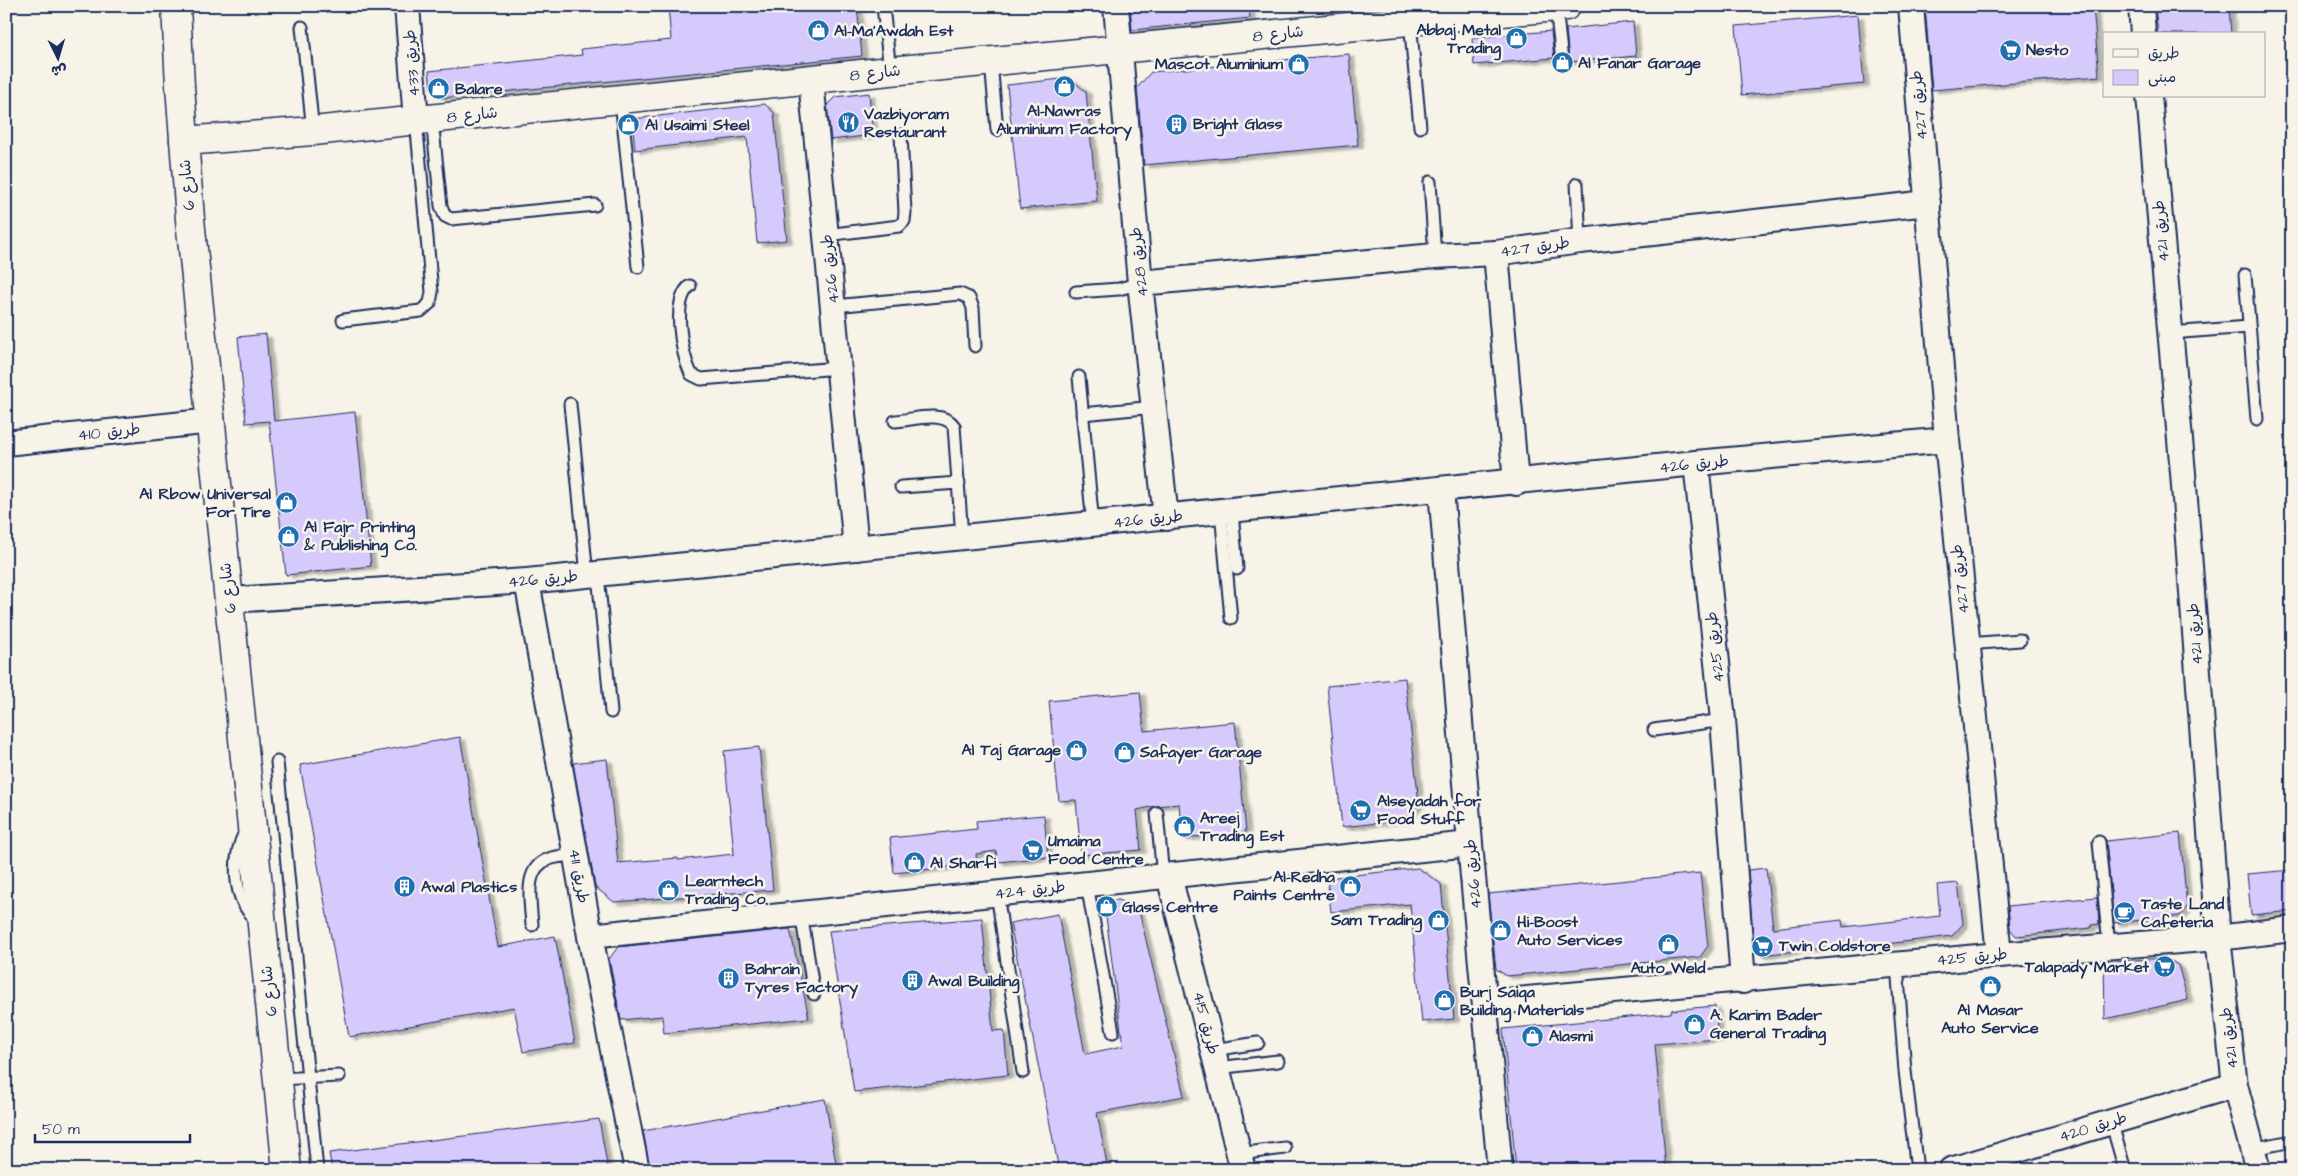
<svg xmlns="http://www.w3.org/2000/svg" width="2298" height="1176" viewBox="0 0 2298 1176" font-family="'Architects Daughter','Playpen Sans Arabic',sans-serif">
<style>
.building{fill:#d6c9fb;stroke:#1b2f5e;filter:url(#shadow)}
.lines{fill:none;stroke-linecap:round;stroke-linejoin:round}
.service-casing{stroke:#1b2f5e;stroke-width:15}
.minor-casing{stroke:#1b2f5e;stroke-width:28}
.tertiary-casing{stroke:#1b2f5e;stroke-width:31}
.service{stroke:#f7f3e8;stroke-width:11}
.minor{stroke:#f7f3e8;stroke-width:24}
.tertiary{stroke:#f7f3e8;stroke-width:28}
.labels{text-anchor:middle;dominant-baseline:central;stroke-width:5;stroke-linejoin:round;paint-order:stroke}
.poi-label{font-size:16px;font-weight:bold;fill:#1b2f5e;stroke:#f7f3e8;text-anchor:start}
.street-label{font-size:16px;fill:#1b2f5e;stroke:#f7f3e8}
</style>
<defs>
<filter id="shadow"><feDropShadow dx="5.5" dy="3" stdDeviation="1" flood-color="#0004"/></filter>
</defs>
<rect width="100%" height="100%" fill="#f7f3e8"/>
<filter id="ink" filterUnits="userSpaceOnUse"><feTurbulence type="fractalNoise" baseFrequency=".02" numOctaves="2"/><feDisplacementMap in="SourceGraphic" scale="10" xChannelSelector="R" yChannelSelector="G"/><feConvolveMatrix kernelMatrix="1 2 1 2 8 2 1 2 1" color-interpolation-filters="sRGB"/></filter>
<g filter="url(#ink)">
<!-- building -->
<g class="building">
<path d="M668,6h189l5,50 -421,42 -10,-10 -2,-17 153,-16 -1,-6 90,-9z"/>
<path d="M1130,6h119l1,12 -118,12z"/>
<path d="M1925,6h168l6,70 -167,14z"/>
<path d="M2155,6h74l2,28h-73z"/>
<path d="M1858,15l6,69 -122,11 -6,-69z"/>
<path d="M1633,22l3,34 -67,6 -3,-33z"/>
<path d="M1551,31l3,27 -80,7 -2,-27z"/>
<path d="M1349,54l9,91 -214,20 -7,-77 14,-16z"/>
<path d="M1070,78l16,14 11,109 -77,8 -13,-124z"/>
<path d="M869,93l4,42 -42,5 -4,-35 8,-8z"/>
<path d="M765,104l9,9 13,127 -30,3 -10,-106 -112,13 -3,-31z"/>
<path d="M266,334l8,87 81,-9 16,154 -85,9 -17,-154 -23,2 -8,-86z"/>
<path d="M1405,678l14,125 -14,17 -63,7 -15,-141z"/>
<path d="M1140,692l4,39 91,-9 11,110 -64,6 -3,-34 -23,2 -19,4 4,40 -60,5 -5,-55 -17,1 -10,-100z"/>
<path d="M460,737l38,210 57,-11 20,107 -52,9 -9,-45 -165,30 -49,-272z"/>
<path d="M759,747l14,143 -159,12 -19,-15 -22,-124 34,-4 11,104 60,-5v2l56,-6 -10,-103z"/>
<path d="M1044,815l4,42 -50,5 -2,-11 -20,3 1,10 -83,9 -4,-35 87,-9 -1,-8z"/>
<path d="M2180,833l7,74 -7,9 -66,7 -8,-82z"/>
<path d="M1418,868l23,16 13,135 -32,3 -12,-118 -79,8 -4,-34z"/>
<path d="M1766,868l7,60 69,-8 1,7 97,-11 -3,-31 21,-2 5,41 -11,12 -83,10 -1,-3 -108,12 -6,-6 -6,-79z"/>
<path d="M2292,870v41l-41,4 -4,-41z"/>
<path d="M1700,873l8,73 -8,11 -193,19 -11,-7 -8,-75z"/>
<path d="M2097,897l2,27 -8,1v3l-75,8 -6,-7 -2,-23z"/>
<path d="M1119,900l20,11 45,185 -87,17 10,51 -30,6h-18l-49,-247 48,-9 27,140 38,-8 -19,-145z"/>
<path d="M982,918l11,113 11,-1 4,45 -154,17 -25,-161z"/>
<path d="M790,929l19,89 -145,15 -2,-17 -41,4 -12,-61 9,-12z"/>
<path d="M2165,958l13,7 10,35 -83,19 -1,-57z"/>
<path d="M1715,1006l3,33 -63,5 11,126h-150l-13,-141 168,-16v-3z"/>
<path d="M825,1099l12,71h-187l-7,-39z"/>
<path d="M599,1119l9,51h-276l-3,-17z"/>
</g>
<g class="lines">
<defs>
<g id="service">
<path d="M883,6l7,65"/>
<path d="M1556,7l6,54"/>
<path d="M1410,21l10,106"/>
<path d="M302,27l11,104"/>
<path d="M991,62l6,68"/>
<path d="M621,100l17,167"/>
<path d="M432,119l9,87 4,10 6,3 144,-14"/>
<path d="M1430,182l5,74"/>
<path d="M1577,184l3,57"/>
<path d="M826,235l73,-9 5,-5 1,-9 -4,-77"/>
<path d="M2245,275l12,144"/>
<path d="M690,286c-19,15 -8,68 1,88l10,5 138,-11"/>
<path d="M1076,292l43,-3 21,-6"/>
<path d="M834,306l126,-12 9,4 4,10 2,38"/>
<path d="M343,320l78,-9 9,-8 2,-11 -16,-172"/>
<path d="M2170,333l79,-6"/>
<path d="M1079,377l14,148"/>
<path d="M570,404l17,171"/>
<path d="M1082,414l73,-7"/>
<path d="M895,421c17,-1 48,-11 59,5l8,111"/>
<path d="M901,487l58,-4"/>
<path d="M1232,511l5,58"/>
<path d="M1221,512l10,106"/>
<path d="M598,574l13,138"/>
<path d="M1967,644l53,-4"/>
<path d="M1654,730l69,-10"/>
<path d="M277,762l40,408"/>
<path d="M1157,813l6,64"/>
<path d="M245,832c-13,26 -13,67 11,87"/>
<path d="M2099,842l10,104"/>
<path d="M1087,884l26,148"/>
<path d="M997,893l26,179"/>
<path d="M801,913l13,81"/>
<path d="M532,925c-1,-21 -10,-57 17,-66 8,-3 18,-3 26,-5"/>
<path d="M1897,964l8,107 12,99"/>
<path d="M1213,1050l45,-7"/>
<path d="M1217,1068l61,-7"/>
<path d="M278,1079l61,-3"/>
<path d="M2111,1121l14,49"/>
<path d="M2252,1149l40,-8"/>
<path d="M1239,1154l46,-6"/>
</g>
<g id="minor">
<path d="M407,6l9,114"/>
<path d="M1116,6l24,277 26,235"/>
<path d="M1911,6l36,434 52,515"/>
<path d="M2141,6l2,28"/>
<path d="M811,80l45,468"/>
<path d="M2149,96l34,377 35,465 17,147 23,85"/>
<path d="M1496,253l20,230"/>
<path d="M1140,283l295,-27 61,-3 84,-12 348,-38"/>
<path d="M6,443l206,-22"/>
<path d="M1696,463l27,257 20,261"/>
<path d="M1441,489l29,355 30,326"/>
<path d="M527,581l63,355 47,234"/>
<path d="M230,600l297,-19 1169,-118 251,-23"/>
<path d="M1169,876l74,294"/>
<path d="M590,936l880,-92"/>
<path d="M1485,1003l514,-48 219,-17 74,-9"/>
<path d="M1951,1170l284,-85"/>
</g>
<g id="tertiary">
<path d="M176,6l4,80 10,133 97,951"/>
<path d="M184,141l129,-10 577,-60 676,-65"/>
</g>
</defs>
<!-- service casing -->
<use href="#service" class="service-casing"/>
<!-- minor casing -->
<use href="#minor" class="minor-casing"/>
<!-- tertiary casing -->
<use href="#tertiary" class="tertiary-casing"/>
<!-- service -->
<use href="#service" class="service"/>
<!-- minor -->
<use href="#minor" class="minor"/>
<!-- tertiary -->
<use href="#tertiary" class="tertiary"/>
</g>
</g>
<!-- icons -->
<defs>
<symbol id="shop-disc" viewBox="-11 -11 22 22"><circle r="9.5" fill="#1f6fb2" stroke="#f7f3e8"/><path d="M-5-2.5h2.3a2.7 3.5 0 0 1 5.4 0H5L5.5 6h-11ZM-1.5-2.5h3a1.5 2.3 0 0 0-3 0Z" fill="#fff"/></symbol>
<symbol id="supermarket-disc" viewBox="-11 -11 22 22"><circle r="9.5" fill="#1f6fb2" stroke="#f7f3e8"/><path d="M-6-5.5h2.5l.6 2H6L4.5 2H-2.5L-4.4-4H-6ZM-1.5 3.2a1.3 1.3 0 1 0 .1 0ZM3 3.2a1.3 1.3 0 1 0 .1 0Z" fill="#fff"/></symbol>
<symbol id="restaurant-disc" viewBox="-11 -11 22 22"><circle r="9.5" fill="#1f6fb2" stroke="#f7f3e8"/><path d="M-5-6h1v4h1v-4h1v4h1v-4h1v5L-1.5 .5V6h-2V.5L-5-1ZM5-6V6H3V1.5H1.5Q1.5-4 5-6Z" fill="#fff"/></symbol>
<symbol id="building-disc" viewBox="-11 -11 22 22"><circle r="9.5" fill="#1f6fb2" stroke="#f7f3e8"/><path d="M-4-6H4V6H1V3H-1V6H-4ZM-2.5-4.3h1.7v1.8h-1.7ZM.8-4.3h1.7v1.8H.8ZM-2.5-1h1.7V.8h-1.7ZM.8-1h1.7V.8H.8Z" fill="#fff"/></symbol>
<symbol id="cafe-disc" viewBox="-11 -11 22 22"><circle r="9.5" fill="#1f6fb2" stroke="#f7f3e8"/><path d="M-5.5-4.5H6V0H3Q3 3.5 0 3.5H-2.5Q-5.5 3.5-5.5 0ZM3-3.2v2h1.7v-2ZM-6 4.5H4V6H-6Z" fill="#fff"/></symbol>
</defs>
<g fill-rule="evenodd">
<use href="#shop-disc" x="806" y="18" width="25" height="25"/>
<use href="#shop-disc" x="1504" y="26" width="25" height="25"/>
<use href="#supermarket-disc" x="1998" y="38" width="25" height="25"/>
<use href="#shop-disc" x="1550" y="50" width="25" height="25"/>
<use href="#shop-disc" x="1286" y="52" width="25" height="25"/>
<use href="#shop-disc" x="1052" y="74" width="25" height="25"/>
<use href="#shop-disc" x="426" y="76" width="25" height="25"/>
<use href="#restaurant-disc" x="836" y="110" width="25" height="25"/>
<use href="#building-disc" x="1164" y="112" width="25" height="25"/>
<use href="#shop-disc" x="616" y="112" width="25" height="25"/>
<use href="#shop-disc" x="274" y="490" width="25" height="25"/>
<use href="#shop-disc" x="276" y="524" width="25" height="25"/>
<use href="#shop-disc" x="1064" y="738" width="25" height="25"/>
<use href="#shop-disc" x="1112" y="740" width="25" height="25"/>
<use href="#supermarket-disc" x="1348" y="798" width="25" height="25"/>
<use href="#shop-disc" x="1172" y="814" width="25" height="25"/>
<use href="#supermarket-disc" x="1020" y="838" width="25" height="25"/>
<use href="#shop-disc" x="902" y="850" width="25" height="25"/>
<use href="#shop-disc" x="1338" y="874" width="25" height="25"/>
<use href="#building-disc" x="392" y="874" width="25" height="25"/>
<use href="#shop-disc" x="656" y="878" width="25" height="25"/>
<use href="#shop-disc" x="1094" y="894" width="25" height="25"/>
<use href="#cafe-disc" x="2112" y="900" width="25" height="25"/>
<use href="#shop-disc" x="1426" y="908" width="25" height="25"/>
<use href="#shop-disc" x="1488" y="918" width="25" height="25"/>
<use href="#shop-disc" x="1656" y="932" width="25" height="25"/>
<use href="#supermarket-disc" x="1750" y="934" width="25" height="25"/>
<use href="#supermarket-disc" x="2152" y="954" width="25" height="25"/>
<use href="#building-disc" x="716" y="966" width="25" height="25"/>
<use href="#building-disc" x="900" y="968" width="25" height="25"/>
<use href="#shop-disc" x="1978" y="974" width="25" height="25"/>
<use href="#shop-disc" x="1432" y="988" width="25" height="25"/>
<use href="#shop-disc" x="1682" y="1012" width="25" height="25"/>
<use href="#shop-disc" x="1520" y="1024" width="25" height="25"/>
</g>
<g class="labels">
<!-- poi labels -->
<g class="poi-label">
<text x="1501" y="30" text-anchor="end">Abbaj Metal<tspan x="1501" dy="18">Trading</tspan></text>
<text x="834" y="31">Al-Ma'Awdah Est</text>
<text x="2026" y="50">Nesto</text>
<text x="1578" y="63">Al Fanar Garage</text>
<text x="1283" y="64" text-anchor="end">Mascot Aluminium</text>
<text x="455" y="89">Balare</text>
<text x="1064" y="111" text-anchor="middle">Al-Nawras<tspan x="1064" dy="18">Aluminium Factory</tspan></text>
<text x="864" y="114">Vazbiyoram<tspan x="864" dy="18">Restaurant</tspan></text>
<text x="1193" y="124">Bright Glass</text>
<text x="645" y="125">Al Usaimi Steel</text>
<text x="271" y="494" text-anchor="end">Al Rbow Universal<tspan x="271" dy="18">For Tire</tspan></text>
<text x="304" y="527">Al Fajr Printing<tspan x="304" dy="18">&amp; Publishing Co.</tspan></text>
<text x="1061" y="750" text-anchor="end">Al Taj Garage</text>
<text x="1140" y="752">Safayer Garage</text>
<text x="1377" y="801">Alseyadah for<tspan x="1377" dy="18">Food Stuff</tspan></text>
<text x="1200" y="818">Areej<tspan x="1200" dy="18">Trading Est</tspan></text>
<text x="1048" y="841">Umaima<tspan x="1048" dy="18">Food Centre</tspan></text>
<text x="930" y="863">Al Sharfi</text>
<text x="1335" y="877" text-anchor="end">Al-Redha<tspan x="1335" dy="18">Paints Centre</tspan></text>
<text x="685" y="881">Learntech<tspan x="685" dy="18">Trading Co.</tspan></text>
<text x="421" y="887">Awal Plastics</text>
<text x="2141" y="904">Taste Land<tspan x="2141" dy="18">Cafeteria</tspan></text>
<text x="1122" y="907">Glass Centre</text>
<text x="1422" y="920" text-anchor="end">Sam Trading</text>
<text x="1517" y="922">Hi-Boost<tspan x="1517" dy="18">Auto Services</tspan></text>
<text x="1779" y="946">Twin Coldstore</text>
<text x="2149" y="967" text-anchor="end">Talapady Market</text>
<text x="1668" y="968" text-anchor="middle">Auto Weld</text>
<text x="745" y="969">Bahrain<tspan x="745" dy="18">Tyres Factory</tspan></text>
<text x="928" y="981">Awal Building</text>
<text x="1460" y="992">Burj Saiqa<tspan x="1460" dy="18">Building Materials</tspan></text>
<text x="1990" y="1010" text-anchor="middle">Al Masar<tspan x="1990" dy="18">Auto Service</tspan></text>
<text x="1710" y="1015">A. Karim Bader<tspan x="1710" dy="18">General Trading</tspan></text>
<text x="1549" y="1036">Alasmi</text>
</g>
<!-- street labels -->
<g class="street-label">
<text transform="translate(1278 34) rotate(-6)">شارع 8</text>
<text transform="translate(412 63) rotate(-94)">طريق 433</text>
<text transform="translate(875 73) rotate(-6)">شارع 8</text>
<text transform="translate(1919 105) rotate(-95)">طريق 427</text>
<text transform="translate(472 115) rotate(-6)">شارع 8</text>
<text transform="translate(187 185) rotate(-95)">شارع 6</text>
<text transform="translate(2161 231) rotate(-95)">طريق 421</text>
<text transform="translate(1535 247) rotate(-8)">طريق 427</text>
<text transform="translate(1139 262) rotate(-96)">طريق 428</text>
<text transform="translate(830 269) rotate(-96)">طريق 426</text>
<text transform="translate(109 432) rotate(-6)">طريق 410</text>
<text transform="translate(1694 464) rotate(-6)">طريق 426</text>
<text transform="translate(1148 519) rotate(-6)">طريق 426</text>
<text transform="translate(543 579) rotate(-5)">طريق 426</text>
<text transform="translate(1960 579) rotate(-96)">طريق 427</text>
<text transform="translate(228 588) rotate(-96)">شارع 6</text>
<text transform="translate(2195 634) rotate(-94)">طريق 421</text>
<text transform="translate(1715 647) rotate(-96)">طريق 425</text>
<text transform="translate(1473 874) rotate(-95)">طريق 426</text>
<text transform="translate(579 876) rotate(80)">طريق 411</text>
<text transform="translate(1030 890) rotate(-6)">طريق 424</text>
<text transform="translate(1972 957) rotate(-5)">طريق 425</text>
<text transform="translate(269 991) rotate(-96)">شارع 6</text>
<text transform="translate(1206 1023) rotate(76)">طريق 415</text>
<text transform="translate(2229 1038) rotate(-97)">طريق 421</text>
<text transform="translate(2093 1127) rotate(-17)">طريق 420</text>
</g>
</g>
<!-- margin -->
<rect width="2298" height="1176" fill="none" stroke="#f7f3e8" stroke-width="25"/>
<rect x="12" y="12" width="2273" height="1151" fill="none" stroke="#1b2f5e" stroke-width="2" filter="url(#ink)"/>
<!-- legend -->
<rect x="2103" y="32" width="162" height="65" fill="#f7f3e8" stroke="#9fa5b1"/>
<rect x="2113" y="49" width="25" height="8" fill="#f7f3e8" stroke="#9fa5b1"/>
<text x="2148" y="58" font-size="15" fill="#1b2f5e">طريق</text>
<rect x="2113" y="70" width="25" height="15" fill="#d6c9fb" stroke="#9fa5b1"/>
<text x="2148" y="82" font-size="15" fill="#1b2f5e">مبنى</text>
<!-- north arrow -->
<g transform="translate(58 58) rotate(175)" stroke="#f7f3e8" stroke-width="4" paint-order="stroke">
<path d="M0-4L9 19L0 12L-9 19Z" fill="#1b2f5e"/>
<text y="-8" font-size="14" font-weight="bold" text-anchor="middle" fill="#1b2f5e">ش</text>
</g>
<!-- scale -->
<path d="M35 1134v8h155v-8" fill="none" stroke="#1b2f5e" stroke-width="2.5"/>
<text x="42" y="1134" font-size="15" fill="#1b2f5e" stroke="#f7f3e8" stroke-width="4" paint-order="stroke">50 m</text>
</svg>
